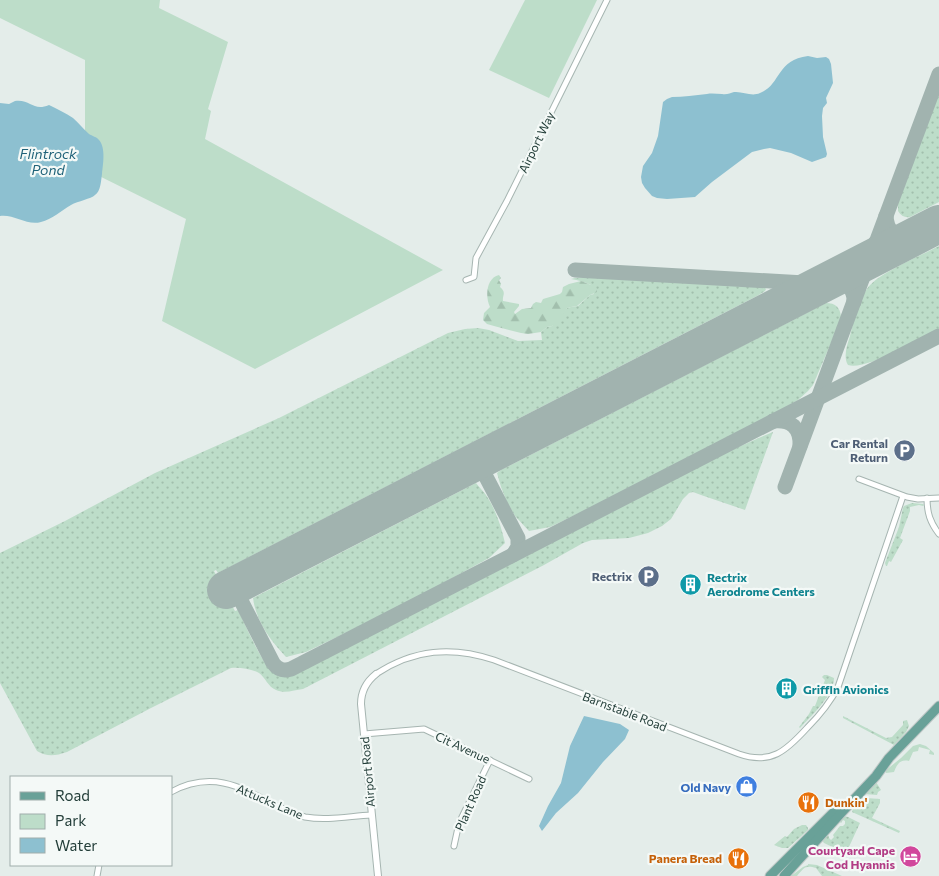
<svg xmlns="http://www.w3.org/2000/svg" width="939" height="876" viewBox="0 0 939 876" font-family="Commissioner,sans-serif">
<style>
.grass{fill:url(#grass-dots)}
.forest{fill:url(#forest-firs)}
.green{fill:#bdddc9}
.water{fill:#8dc0d0}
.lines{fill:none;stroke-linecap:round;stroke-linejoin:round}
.taxiway{stroke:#a1b3af;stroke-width:15}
.runway{stroke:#a1b3af;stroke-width:38}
.minor-casing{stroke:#a6b5b1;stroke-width:7}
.tertiary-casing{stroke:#a6b5b1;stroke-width:8}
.primary-casing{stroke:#c1c9c8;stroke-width:11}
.minor{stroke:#fff;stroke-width:5}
.tertiary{stroke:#fff;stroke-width:6}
.primary{stroke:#69a198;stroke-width:9}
.labels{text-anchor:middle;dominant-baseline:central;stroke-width:4.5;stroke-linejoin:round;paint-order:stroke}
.street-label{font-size:12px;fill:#233e39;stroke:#f4f9f7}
.service-label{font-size:12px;font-weight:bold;fill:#4e5e75;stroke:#f4f9f7;text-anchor:end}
.culture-label{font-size:12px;font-weight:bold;fill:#0d838f;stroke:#f4f9f7;text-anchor:start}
.shop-label{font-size:12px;font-weight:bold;fill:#366cbe;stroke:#f4f9f7;text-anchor:end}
.food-label{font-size:12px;font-weight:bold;fill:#c56008;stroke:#f4f9f7;text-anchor:start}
.hotel-label{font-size:12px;font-weight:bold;fill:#b23c85;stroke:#f4f9f7;text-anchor:end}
.water-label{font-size:14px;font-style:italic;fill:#1f6279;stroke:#f4f9f7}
</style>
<defs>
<pattern id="grass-dots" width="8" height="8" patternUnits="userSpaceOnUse" patternTransform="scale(1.25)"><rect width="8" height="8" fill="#bdddc9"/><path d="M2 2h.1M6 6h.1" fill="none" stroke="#a2bfad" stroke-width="1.8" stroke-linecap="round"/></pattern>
<pattern id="forest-firs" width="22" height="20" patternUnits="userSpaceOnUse" patternTransform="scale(1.25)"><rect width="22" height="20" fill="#bdddc9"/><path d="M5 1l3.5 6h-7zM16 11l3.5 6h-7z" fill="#a2bfad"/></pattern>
</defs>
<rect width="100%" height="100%" fill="#e4edea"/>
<!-- grass -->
<g class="grass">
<path d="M939,93v109l-29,15c-5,1 -9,-1 -12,-6v-8z"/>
<path d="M939,246v83c-18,9 -73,42 -91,36 -5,-8 -1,-20 2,-29 4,-16 7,-34 17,-47 9,-15 55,-34 72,-43z"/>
<path d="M589,277l162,9 13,1 2,2 -1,2 -8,5 -539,277 -2,-3 -2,1 5,9 2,-1 11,22 -2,1 5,9 3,-1c7,14 24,54 35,62 6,5 12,5 19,4l431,-222 38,-17 12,-5 -28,78 -44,-15 -8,-3 -4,1 -6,6 -12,20 -9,7 -14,7 -19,5 -37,2 -9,3 -39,22 -241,124c-8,1 -19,5 -27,1 -8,-3 -11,-13 -17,-17 -7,-4 -20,-6 -28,-5l-80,40 -84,44c-12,4 -20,5 -30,-1l-37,-68v-130l65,-32 90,-48 124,-55 169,-85 17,-4 13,-1 11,2 29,11 24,-1 -1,-8 6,-5 5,-1 15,-18 4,-1 7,-1 12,-11 4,-1 -3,-9c-6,-3 -13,-5 -20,-6l4,-1z"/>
<path d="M826,303c9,0 14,4 15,14l-10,26 -18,42 -5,6 -10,9 -31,18 -173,88 -44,21 -21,4 -14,-15 -8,-14 -6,-15 -4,-14 4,-3z"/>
<path d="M476,483c3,4 7,8 10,12 10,15 15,31 19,48l-16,15 -86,47 -97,47 -20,5c-16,-17 -30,-36 -33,-59z"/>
<path d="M912,503l11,1 1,1 -1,1 -4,-1 -9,2v4l-10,27 3,2 -12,22 -2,-1 -2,5h-1l-1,-3 14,-36 4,-19 1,-2z"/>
<path d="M824,675h3l7,3c0,17 -23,38 -34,50l-1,-1 10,-13 4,-8h2l10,-26 -3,-3z"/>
<path d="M843,716l43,22 6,-1 11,-12v-4l4,-1 2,6 -3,6 -12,13 -51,-27z"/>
<path d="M876,782l5,8 -3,2 -1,3 -13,-1z"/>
<path d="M866,798l14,1v4l-8,15 28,13 -1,2 -47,-21c1,-6 8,-13 14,-14z"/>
<path d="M844,816l4,1 12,6 -12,26 -5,-1 -2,3 -17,-8 -1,-2 4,-6 2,1v2l2,2 3,-3 -1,-2 7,-9h3l2,-2v-3l-2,-1 -2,3 -1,-1z"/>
<path d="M802,825h4l2,3v2l-20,18h-6l-8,-3 11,-9 2,1 7,-8z"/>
<path d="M808,864l9,1 25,11h-20l-6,-8c-11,-3 -12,0 -19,8h-6l12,-9 5,-2z"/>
</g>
<!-- forest -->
<path class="forest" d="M499,275l2,3 -2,2 2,4 -1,3c7,6 2,8 3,14l16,3v2l-5,6 1,2 7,-5 9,-1 2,-4 3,-2 5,1 2,-4 17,-5 2,-2 1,-5 6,-3 12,-3 15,6 1,5 -7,3 -13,11 -6,1 -4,1 -8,14 -7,4 -5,1 -6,5 -13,2 -7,-1 -27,-7 -7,-2 -4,-4 1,-7 6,-6c-5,-10 -4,-29 9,-32z"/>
<!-- green -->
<g class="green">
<path d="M0,0h160l-1,8 69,34 -20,67 3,2 -6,28 238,131 -188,99 -93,-48 24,-102 -103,-51 2,-39v-69l-85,-42z"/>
<path d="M525,0h72l-48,98 -60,-28z"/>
<path d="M920,744l6,2 8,7v2l-5,-1 1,-4 -11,-3 -1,4 -5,1 -4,9c-9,-2 -12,3 -15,11l-8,1 -1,-2 16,-13 12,-12z"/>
</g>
<!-- water -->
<g class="water">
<path d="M808,56l9,2 9,-1 3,2 2,5 2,19 -7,15 1,5 -4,5 -1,8 1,21 4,17 -1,3 -14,5 -21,-9 -21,-5 -6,1 -12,3 -40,30 -17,15 -28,2 -10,-1 -5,-2 -7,-8 -3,-5 -1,-6 2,-11 9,-13 6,-17 5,-34 4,-3 5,-2c11,0 23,-2 35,-3 5,-1 10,0 15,0 5,1 8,-1 12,-2 9,-1 17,5 26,1 21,-8 16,-33 48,-37z"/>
<path d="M15,101c16,-2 18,11 34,4 8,4 17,8 24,13 6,5 10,11 16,16 3,2 8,3 10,6 7,8 4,24 3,34 -1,6 -1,17 -7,21 -4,4 -17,6 -24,10 -10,6 -19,14 -30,17 -14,4 -27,-8 -41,-6v-113l9,1z"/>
<path d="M584,716l36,8 9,6 -4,9 -22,23 -25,31 -22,20 -14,18 -3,-5 9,-20 13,-23 9,-37z"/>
</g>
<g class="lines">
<!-- taxiway -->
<g class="taxiway">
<path d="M886,216c1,17 10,21 26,22"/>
<path d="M857,266l11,-11 9,-15 62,-166"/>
<path d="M575,270l247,14"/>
<path d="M826,282c15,-1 29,2 28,20"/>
<path d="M773,421c18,-2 28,7 27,25"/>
<path d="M464,468h13l7,5 34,65v9l-5,8"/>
<path d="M484,473c-1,-9 2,-13 8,-20"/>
<path d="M785,487l78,-210 8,-13 14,-13"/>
<path d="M234,587l39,76c5,7 11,8 18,6l648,-333"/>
</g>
<!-- runway -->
<path class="runway" d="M226,590l713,-366"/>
<defs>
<g id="minor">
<path d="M466,280l8,-3 2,-19 31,-57 100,-201"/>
<path d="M859,479l48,18 11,2 21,-1"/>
<path d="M927,498c0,15 3,24 12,36"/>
<path d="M376,674c38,-25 76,-28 118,-14l245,94c32,11 47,-3 68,-26 13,-13 23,-25 31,-41l65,-191"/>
<path d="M364,734l60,-5 105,50"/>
<path d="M171,792c39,-21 67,-7 102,12 11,5 21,10 32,13 22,4 45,-1 66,-2"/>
<path d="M454,846l5,-23 31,-63"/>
<path d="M97,876l2,-11"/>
</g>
<path id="tertiary" d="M376,674c-10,8 -15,17 -15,30l17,172"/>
<g id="primary">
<path d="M770,876l69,-69"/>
<path d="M784,876l59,-65 33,-35 13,-18 50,-52"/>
</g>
</defs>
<!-- minor casing -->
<use href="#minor" class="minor-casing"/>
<!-- tertiary casing -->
<use href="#tertiary" class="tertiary-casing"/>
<!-- primary casing -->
<use href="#primary" class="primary-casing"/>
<!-- minor -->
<use href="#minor" class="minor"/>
<!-- tertiary -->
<use href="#tertiary" class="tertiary"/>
<!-- primary -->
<use href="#primary" class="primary"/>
</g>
<!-- icons -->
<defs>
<symbol id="parking-disc" viewBox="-11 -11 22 22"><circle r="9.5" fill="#5c6f8a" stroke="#f4f9f7"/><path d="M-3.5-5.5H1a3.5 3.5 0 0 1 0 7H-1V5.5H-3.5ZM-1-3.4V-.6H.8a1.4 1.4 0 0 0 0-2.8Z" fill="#fff"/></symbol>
<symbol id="building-disc" viewBox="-11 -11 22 22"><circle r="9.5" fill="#0f9aa8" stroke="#f4f9f7"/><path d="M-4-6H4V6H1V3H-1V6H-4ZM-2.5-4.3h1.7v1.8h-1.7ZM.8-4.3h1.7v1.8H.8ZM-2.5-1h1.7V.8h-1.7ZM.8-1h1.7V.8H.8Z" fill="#fff"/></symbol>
<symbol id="shop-disc" viewBox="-11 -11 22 22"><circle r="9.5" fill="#3f7fe0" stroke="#f4f9f7"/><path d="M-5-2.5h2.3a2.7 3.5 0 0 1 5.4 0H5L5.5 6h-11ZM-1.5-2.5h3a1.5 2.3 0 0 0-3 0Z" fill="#fff"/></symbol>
<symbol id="restaurant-disc" viewBox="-11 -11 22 22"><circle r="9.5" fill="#e8710a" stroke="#f4f9f7"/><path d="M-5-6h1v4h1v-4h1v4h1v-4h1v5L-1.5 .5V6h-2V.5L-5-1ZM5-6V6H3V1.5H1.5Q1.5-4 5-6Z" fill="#fff"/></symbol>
<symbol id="hotel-disc" viewBox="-11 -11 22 22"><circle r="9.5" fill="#d1479c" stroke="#f4f9f7"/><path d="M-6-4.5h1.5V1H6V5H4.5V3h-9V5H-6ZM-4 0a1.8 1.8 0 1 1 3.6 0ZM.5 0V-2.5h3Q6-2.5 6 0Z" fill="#fff"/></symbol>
</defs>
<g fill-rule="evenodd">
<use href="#parking-disc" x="892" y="438" width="25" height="25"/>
<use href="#parking-disc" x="636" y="564" width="25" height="25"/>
<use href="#building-disc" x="678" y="572" width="25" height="25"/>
<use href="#building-disc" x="774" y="676" width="25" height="25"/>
<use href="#shop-disc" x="734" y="774" width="25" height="25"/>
<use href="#restaurant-disc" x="796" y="790" width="25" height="25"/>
<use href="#hotel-disc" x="898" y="844" width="25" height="25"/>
<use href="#restaurant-disc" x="726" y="846" width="25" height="25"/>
</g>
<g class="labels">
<!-- street labels -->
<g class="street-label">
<text transform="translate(536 142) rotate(-64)">Airport Way</text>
<text transform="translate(625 711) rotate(21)">Barnstable Road</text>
<text transform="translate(463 747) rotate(25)">Cit Avenue</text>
<text transform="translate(367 772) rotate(-95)">Airport Road</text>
<text transform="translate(270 801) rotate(23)">Attucks Lane</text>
<text transform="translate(470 803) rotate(-66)">Plant Road</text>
</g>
<!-- service labels -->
<g class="service-label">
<text x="888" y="443">Car Rental<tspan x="888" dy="14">Return</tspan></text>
<text x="632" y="576">Rectrix</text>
</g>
<!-- culture labels -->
<g class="culture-label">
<text x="707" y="577">Rectrix<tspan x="707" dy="14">Aerodrome Centers</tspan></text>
<text x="803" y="689">Griffin Avionics</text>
</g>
<!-- shop labels -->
<g class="shop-label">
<text x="731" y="787">Old Navy</text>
</g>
<!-- food labels -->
<g class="food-label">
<text x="825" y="802">Dunkin'</text>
<text x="722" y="858" text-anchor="end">Panera Bread</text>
</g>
<!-- hotel labels -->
<g class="hotel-label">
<text x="895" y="850">Courtyard Cape<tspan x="895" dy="14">Cod Hyannis</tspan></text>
</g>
<!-- water labels -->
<g class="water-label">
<text x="48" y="153">Flintrock<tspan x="48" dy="16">Pond</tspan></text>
</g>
</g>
<!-- legend -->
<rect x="10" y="776" width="162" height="90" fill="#f4f9f7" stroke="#a0aeab"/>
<rect x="20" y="792" width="25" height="8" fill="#69a198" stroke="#a0aeab"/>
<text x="55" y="801" font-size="15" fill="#233e39">Road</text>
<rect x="20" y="814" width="25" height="15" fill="#bdddc9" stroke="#a0aeab"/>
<text x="55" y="826" font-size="15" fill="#233e39">Park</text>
<rect x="20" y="838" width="25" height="15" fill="#8dc0d0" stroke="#a0aeab"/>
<text x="55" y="851" font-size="15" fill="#233e39">Water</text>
</svg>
